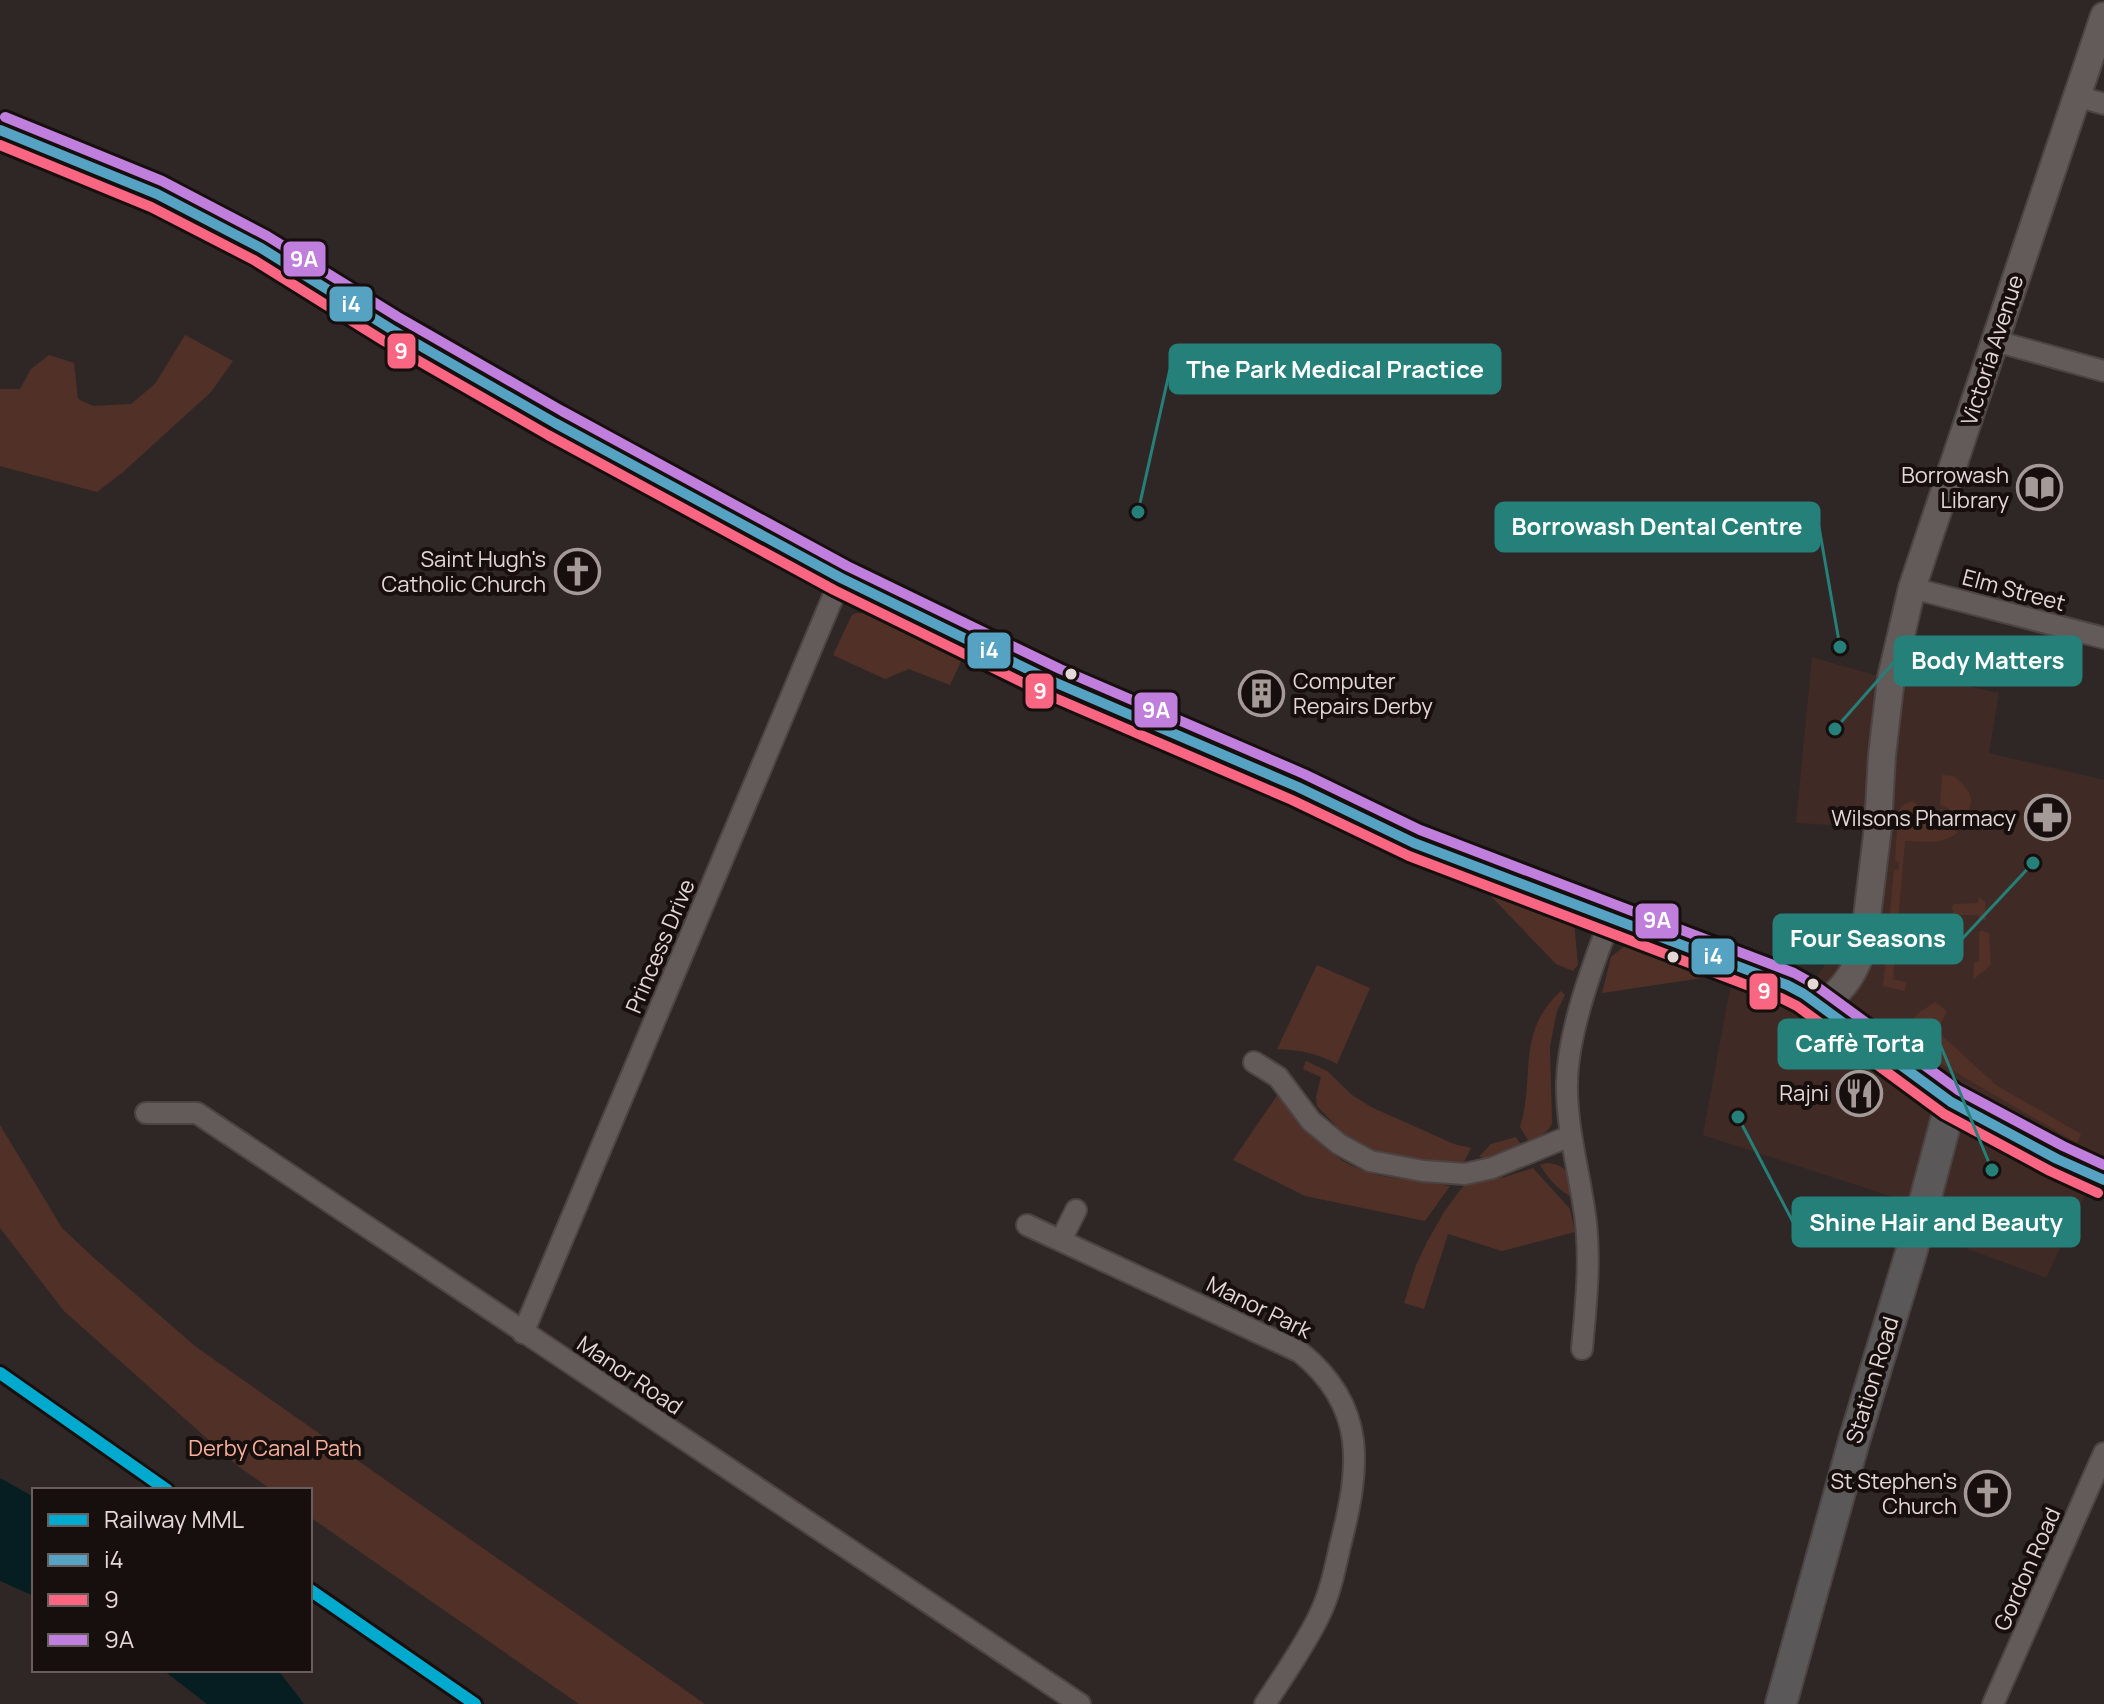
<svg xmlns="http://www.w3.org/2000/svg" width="2104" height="1704" viewBox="0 0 2104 1704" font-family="Manrope,sans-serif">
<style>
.built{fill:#3f2a25}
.green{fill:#513127}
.water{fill:#061d21}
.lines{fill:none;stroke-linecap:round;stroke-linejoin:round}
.minor-casing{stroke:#4c4442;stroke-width:24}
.tertiary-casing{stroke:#4c4442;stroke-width:30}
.secondary-casing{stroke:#4c4442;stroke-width:34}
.primary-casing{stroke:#4c4442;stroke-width:36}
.minor{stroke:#625b59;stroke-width:20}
.tertiary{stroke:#625b59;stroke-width:26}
.secondary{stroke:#5a5858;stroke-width:30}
.primary{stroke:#5a5d5c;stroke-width:32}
.bus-1-casing{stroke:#160f0d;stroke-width:16}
.bus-2-casing{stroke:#160f0d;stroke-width:16}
.bus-3-casing{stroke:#160f0d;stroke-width:16}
.bus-1{stroke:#56a2c2;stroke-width:10}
.bus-2{stroke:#fa6682;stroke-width:10}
.bus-3{stroke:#c07fdc;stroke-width:10}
.rail-1-casing{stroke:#160f0d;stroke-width:18}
.rail-1{stroke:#00a9ce;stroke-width:12}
.bus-dot{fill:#e3d8d5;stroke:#160f0d;stroke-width:3}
.labels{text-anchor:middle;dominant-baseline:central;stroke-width:8;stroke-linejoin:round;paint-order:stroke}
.street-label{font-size:22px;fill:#e3d8d5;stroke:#160f0d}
.poi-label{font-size:22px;fill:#e3d8d5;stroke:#160f0d;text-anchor:end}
.park-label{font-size:22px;fill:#f9b09b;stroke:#160f0d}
.leader{fill:none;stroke:#248078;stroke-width:3}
.callout-dot{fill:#248078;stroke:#160f0d;stroke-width:3}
.callout{fill:#248078;stroke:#248078;stroke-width:3}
.callout-label{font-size:24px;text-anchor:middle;font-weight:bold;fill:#fff}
.line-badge{stroke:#160f0d;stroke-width:3}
.badge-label{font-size:22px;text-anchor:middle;font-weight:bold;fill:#fff}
</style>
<rect width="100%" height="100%" fill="#2f2725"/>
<!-- built -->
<path class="built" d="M1812,657l62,18 51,2 74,16 -10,60 115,27v385l-4,-1 -54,114 -110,-41 -28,-35 -205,-67 30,-163 65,29 59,-79 9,-95 -70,-4z"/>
<!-- green -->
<g class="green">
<path d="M185,335l48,26 -22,31 -88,80 -26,20 -97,-26v-77h20l11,-20 18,-14 25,8 4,36 15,7 38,-2 24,-20z"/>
<path d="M856,613h8l99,44 -13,28 -41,-16 -24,10 -52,-24 19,-40z"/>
<path d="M1942,775l12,1c18,17 21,20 12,44l-26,-16z"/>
<path d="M1912,801l46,31c-16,14 -34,9 -53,9l-12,138 13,3 -1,9 -22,-5 11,-116 5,-1v-7l-4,-1 3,-49 5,-7z"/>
<path d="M1486,885l88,36 4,44 -5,6 -17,-7 -71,-74z"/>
<path d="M1979,897l6,5 1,18h-7l-1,-5h-23l-2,-2 -1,-7 2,-2 24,-1z"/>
<path d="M1982,931l7,2 2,32 -18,15 1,-18 5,-1v-29z"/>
<path d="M1625,946l84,31 -107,16 9,-36z"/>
<path d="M1317,965l53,23 -33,76c-20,-11 -37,-14 -60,-15z"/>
<path d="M1561,991l4,4 -8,16 -7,35 2,77 -3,6 -18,16 -11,-18c16,-51 -5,-94 41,-136z"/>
<path d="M1935,1002l12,9 -10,20 59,54 85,49 -4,9 -144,-84 -18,-14 -4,-20 6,-11z"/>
<path d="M1306,1061l21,10 25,24 19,12 83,37 17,4 -7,14c-35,0 -74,0 -105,-18 -16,-9 -29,-25 -42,-38l-1,-9 5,-20 -18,-8z"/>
<path d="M1278,1094c23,34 56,71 99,81 24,5 49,7 73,11l-25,35 -120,-25 -72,-36z"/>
<path d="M0,1125l62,103 32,30 102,89 509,357h-126l-269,-187v-27h-38l-33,-23 -175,-156 -64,-83z"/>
<path d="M1516,1137l5,8c-9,9 -30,16 -42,12l12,-13z"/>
<path d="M1547,1163c24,2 23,16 28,36 -15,-8 -26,-19 -35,-34z"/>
<path d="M1533,1168l37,41 5,23 -73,19 -54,-17 -24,75 -20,-6 12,-38 11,-23 17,-30 17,-23 7,-7 37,-5z"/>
</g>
<!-- water -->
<g class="water">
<path d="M0,1478l34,19v99l-34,-15z"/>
<path d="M163,1670h115l26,34h-97z"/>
</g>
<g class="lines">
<defs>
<g id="minor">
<path d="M2076,96l28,8"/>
<path d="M1995,341l109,30"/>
<path d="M1912,588l192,50"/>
<path d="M1254,1062l24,15 33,44 28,23 31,17 53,10 42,3 27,-6 78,-32"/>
<path d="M146,1113h51l883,591"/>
<path d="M1027,1225l273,127c68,55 60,116 40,194 -5,23 -10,48 -21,70 -15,31 -35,59 -54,88"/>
<path d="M1061,1240l15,-30"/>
<path d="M523,1333l318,-755"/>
<path d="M1582,1349c4,-45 9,-89 3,-134 -6,-45 -19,-88 -18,-133 1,-51 26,-118 44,-165"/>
<path d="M1993,1704l111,-251"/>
</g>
<path id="tertiary" d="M1821,1007c24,-20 36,-35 43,-66l14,-114 4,-72 9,-77 21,-90 192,-572"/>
<path id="secondary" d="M1781,1704l73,-263 57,-188 40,-151"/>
<path id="primary" d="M0,130l157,64 104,54 130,81 164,94 286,155 213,104 244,105 116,56 373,142 17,9 147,108 106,57 47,21"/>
</defs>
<!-- minor casing -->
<use href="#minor" class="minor-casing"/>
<!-- tertiary casing -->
<use href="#tertiary" class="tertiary-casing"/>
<!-- secondary casing -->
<use href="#secondary" class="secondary-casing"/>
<!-- primary casing -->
<use href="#primary" class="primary-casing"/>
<!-- minor -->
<use href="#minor" class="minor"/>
<!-- tertiary -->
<use href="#tertiary" class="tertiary"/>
<!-- secondary -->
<use href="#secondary" class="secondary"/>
<!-- primary -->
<use href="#primary" class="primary"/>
<defs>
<path id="bus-1" d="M0,130l157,64 104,54 130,81 164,94 286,155 213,104 244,105 116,56 373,142 17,9 147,108 106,57 47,21"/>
<path id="bus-2" d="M0,145l151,62 103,53 130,81 164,94 286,155 214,105 244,105 117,56 372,142 16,8 147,108 106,57 48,22"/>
<path id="bus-3" d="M5,117l157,64 105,55 131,81 164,94 285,155 213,103 244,105 116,56 374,143 18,10 146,107 105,56 41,19"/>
</defs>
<!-- bus-1 casing -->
<use href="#bus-1" class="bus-1-casing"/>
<!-- bus-2 casing -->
<use href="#bus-2" class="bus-2-casing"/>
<!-- bus-3 casing -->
<use href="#bus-3" class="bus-3-casing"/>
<!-- bus-1 -->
<use href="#bus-1" class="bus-1"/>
<!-- bus-2 -->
<use href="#bus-2" class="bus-2"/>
<!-- bus-3 -->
<use href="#bus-3" class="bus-3"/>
<defs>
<g id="rail-1">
<path d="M0,1373l167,117"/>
<path d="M310,1590l165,114"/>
</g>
</defs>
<!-- rail-1 casing -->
<use href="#rail-1" class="rail-1-casing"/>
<!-- rail-1 -->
<use href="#rail-1" class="rail-1"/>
</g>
<!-- icons -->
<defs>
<symbol id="library-ring" viewBox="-11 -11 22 22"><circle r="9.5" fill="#160f0d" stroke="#a49a97" stroke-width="1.5"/><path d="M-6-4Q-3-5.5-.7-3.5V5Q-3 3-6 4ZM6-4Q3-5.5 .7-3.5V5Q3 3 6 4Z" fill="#a49a97"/></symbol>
<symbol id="church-ring" viewBox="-11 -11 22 22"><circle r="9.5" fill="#160f0d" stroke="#a49a97" stroke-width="1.5"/><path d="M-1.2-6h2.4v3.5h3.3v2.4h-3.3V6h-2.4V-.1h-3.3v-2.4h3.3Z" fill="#a49a97"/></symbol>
<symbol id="building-ring" viewBox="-11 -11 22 22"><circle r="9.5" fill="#160f0d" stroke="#a49a97" stroke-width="1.5"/><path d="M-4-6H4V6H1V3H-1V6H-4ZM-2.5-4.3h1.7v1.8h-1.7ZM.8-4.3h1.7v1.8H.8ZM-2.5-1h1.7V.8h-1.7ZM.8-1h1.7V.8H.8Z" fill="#a49a97"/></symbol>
<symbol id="pharmacy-ring" viewBox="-11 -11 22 22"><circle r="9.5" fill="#160f0d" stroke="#a49a97" stroke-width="1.5"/><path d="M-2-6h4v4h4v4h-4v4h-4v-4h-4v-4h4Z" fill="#a49a97"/></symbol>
<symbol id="restaurant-ring" viewBox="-11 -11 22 22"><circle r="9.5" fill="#160f0d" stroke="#a49a97" stroke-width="1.5"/><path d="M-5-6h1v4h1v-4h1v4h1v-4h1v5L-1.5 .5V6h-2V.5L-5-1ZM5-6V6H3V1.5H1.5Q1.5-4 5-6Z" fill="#a49a97"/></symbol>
</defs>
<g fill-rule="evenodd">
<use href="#library-ring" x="2014" y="462" width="51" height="51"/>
<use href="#church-ring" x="552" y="546" width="51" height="51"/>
<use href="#building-ring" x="1236" y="668" width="51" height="51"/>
<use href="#pharmacy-ring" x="2022" y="792" width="51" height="51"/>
<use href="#restaurant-ring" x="1834" y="1068" width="51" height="51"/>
<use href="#church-ring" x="1962" y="1468" width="51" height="51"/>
</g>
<!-- markers -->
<g class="bus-dot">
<circle cx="1071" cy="674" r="7"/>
<circle cx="1673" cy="957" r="7"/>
<circle cx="1813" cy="984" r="7"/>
</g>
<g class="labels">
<!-- street labels -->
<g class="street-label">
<text transform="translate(1992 350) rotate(-72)">Victoria Avenue</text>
<text transform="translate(2014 590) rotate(15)">Elm Street</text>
<text transform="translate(660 946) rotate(-67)">Princess Drive</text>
<text transform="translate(1259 1307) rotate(26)">Manor Park</text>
<text transform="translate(630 1375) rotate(34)">Manor Road</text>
<text transform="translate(1872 1380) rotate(-73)">Station Road</text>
<text transform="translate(2027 1569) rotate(-66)">Gordon Road</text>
</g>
<!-- poi labels -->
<g class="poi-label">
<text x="2009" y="475">Borrowash<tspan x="2009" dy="25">Library</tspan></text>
<text x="546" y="559">Saint Hugh's<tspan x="546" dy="25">Catholic Church</tspan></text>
<text x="1293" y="681" text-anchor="start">Computer<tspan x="1293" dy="25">Repairs Derby</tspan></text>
<text x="2016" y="818">Wilsons Pharmacy</text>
<text x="1829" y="1093">Rajni</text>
<text x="1957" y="1481">St Stephen's<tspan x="1957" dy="25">Church</tspan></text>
</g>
<!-- park labels -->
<g class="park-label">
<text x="275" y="1448">Derby Canal Path</text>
</g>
</g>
<!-- callouts -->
<path class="leader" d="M1138 512L1170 369M1840 647L1819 527M1835 729L1895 661M2033 863L1962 939M1992 1170L1940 1044M1738 1117L1793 1222"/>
<g class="callout-dot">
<circle cx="1138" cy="512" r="8"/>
<circle cx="1840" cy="647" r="8"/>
<circle cx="1835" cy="729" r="8"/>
<circle cx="2033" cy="863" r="8"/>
<circle cx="1992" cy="1170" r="8"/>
<circle cx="1738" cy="1117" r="8"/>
</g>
<g class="callout">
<rect x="1170" y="345" width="330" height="48" rx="8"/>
<rect x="1496" y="503" width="323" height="48" rx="8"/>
<rect x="1895" y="637" width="186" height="48" rx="8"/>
<rect x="1774" y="915" width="188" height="48" rx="8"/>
<rect x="1779" y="1020" width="161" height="48" rx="8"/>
<rect x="1793" y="1198" width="286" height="48" rx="8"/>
</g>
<g class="callout-label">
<text x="1335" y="378">The Park Medical Practice</text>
<text x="1657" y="535">Borrowash Dental Centre</text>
<text x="1988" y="669">Body Matters</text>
<text x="1868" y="947">Four Seasons</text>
<text x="1860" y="1052">Caffè Torta</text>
<text x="1936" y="1231">Shine Hair and Beauty</text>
</g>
<g class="line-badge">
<rect x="282" y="240" width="45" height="38" rx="8" fill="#c07fdc"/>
<rect x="328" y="285" width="46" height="38" rx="8" fill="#56a2c2"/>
<rect x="386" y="332" width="31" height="38" rx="8" fill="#fa6682"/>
<rect x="966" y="631" width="46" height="39" rx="8" fill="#56a2c2"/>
<rect x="1024" y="672" width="31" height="38" rx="8" fill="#fa6682"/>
<rect x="1133" y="691" width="46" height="38" rx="8" fill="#c07fdc"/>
<rect x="1634" y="902" width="46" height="38" rx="8" fill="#c07fdc"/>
<rect x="1690" y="937" width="46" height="39" rx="8" fill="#56a2c2"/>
<rect x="1748" y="972" width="31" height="39" rx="8" fill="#fa6682"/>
</g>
<g class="badge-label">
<text x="304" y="267">9A</text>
<text x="351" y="312">i4</text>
<text x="401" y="359">9</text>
<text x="989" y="658">i4</text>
<text x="1040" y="699">9</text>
<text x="1156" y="718">9A</text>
<text x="1657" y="928">9A</text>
<text x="1713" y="964">i4</text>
<text x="1764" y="999">9</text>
</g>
<!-- legend -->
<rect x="32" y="1488" width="280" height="184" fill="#160f0d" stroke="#685f5d" stroke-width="2"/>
<rect x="48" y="1514" width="40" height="12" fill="#00a9ce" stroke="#685f5d" stroke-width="2"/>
<text x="104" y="1528" font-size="24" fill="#e3d8d5">Railway MML</text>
<rect x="48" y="1554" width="40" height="12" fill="#56a2c2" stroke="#685f5d" stroke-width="2"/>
<text x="104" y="1568" font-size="24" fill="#e3d8d5">i4</text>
<rect x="48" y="1594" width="40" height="12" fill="#fa6682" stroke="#685f5d" stroke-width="2"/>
<text x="104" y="1608" font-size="24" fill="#e3d8d5">9</text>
<rect x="48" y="1634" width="40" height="12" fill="#c07fdc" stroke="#685f5d" stroke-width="2"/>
<text x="104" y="1648" font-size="24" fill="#e3d8d5">9A</text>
</svg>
